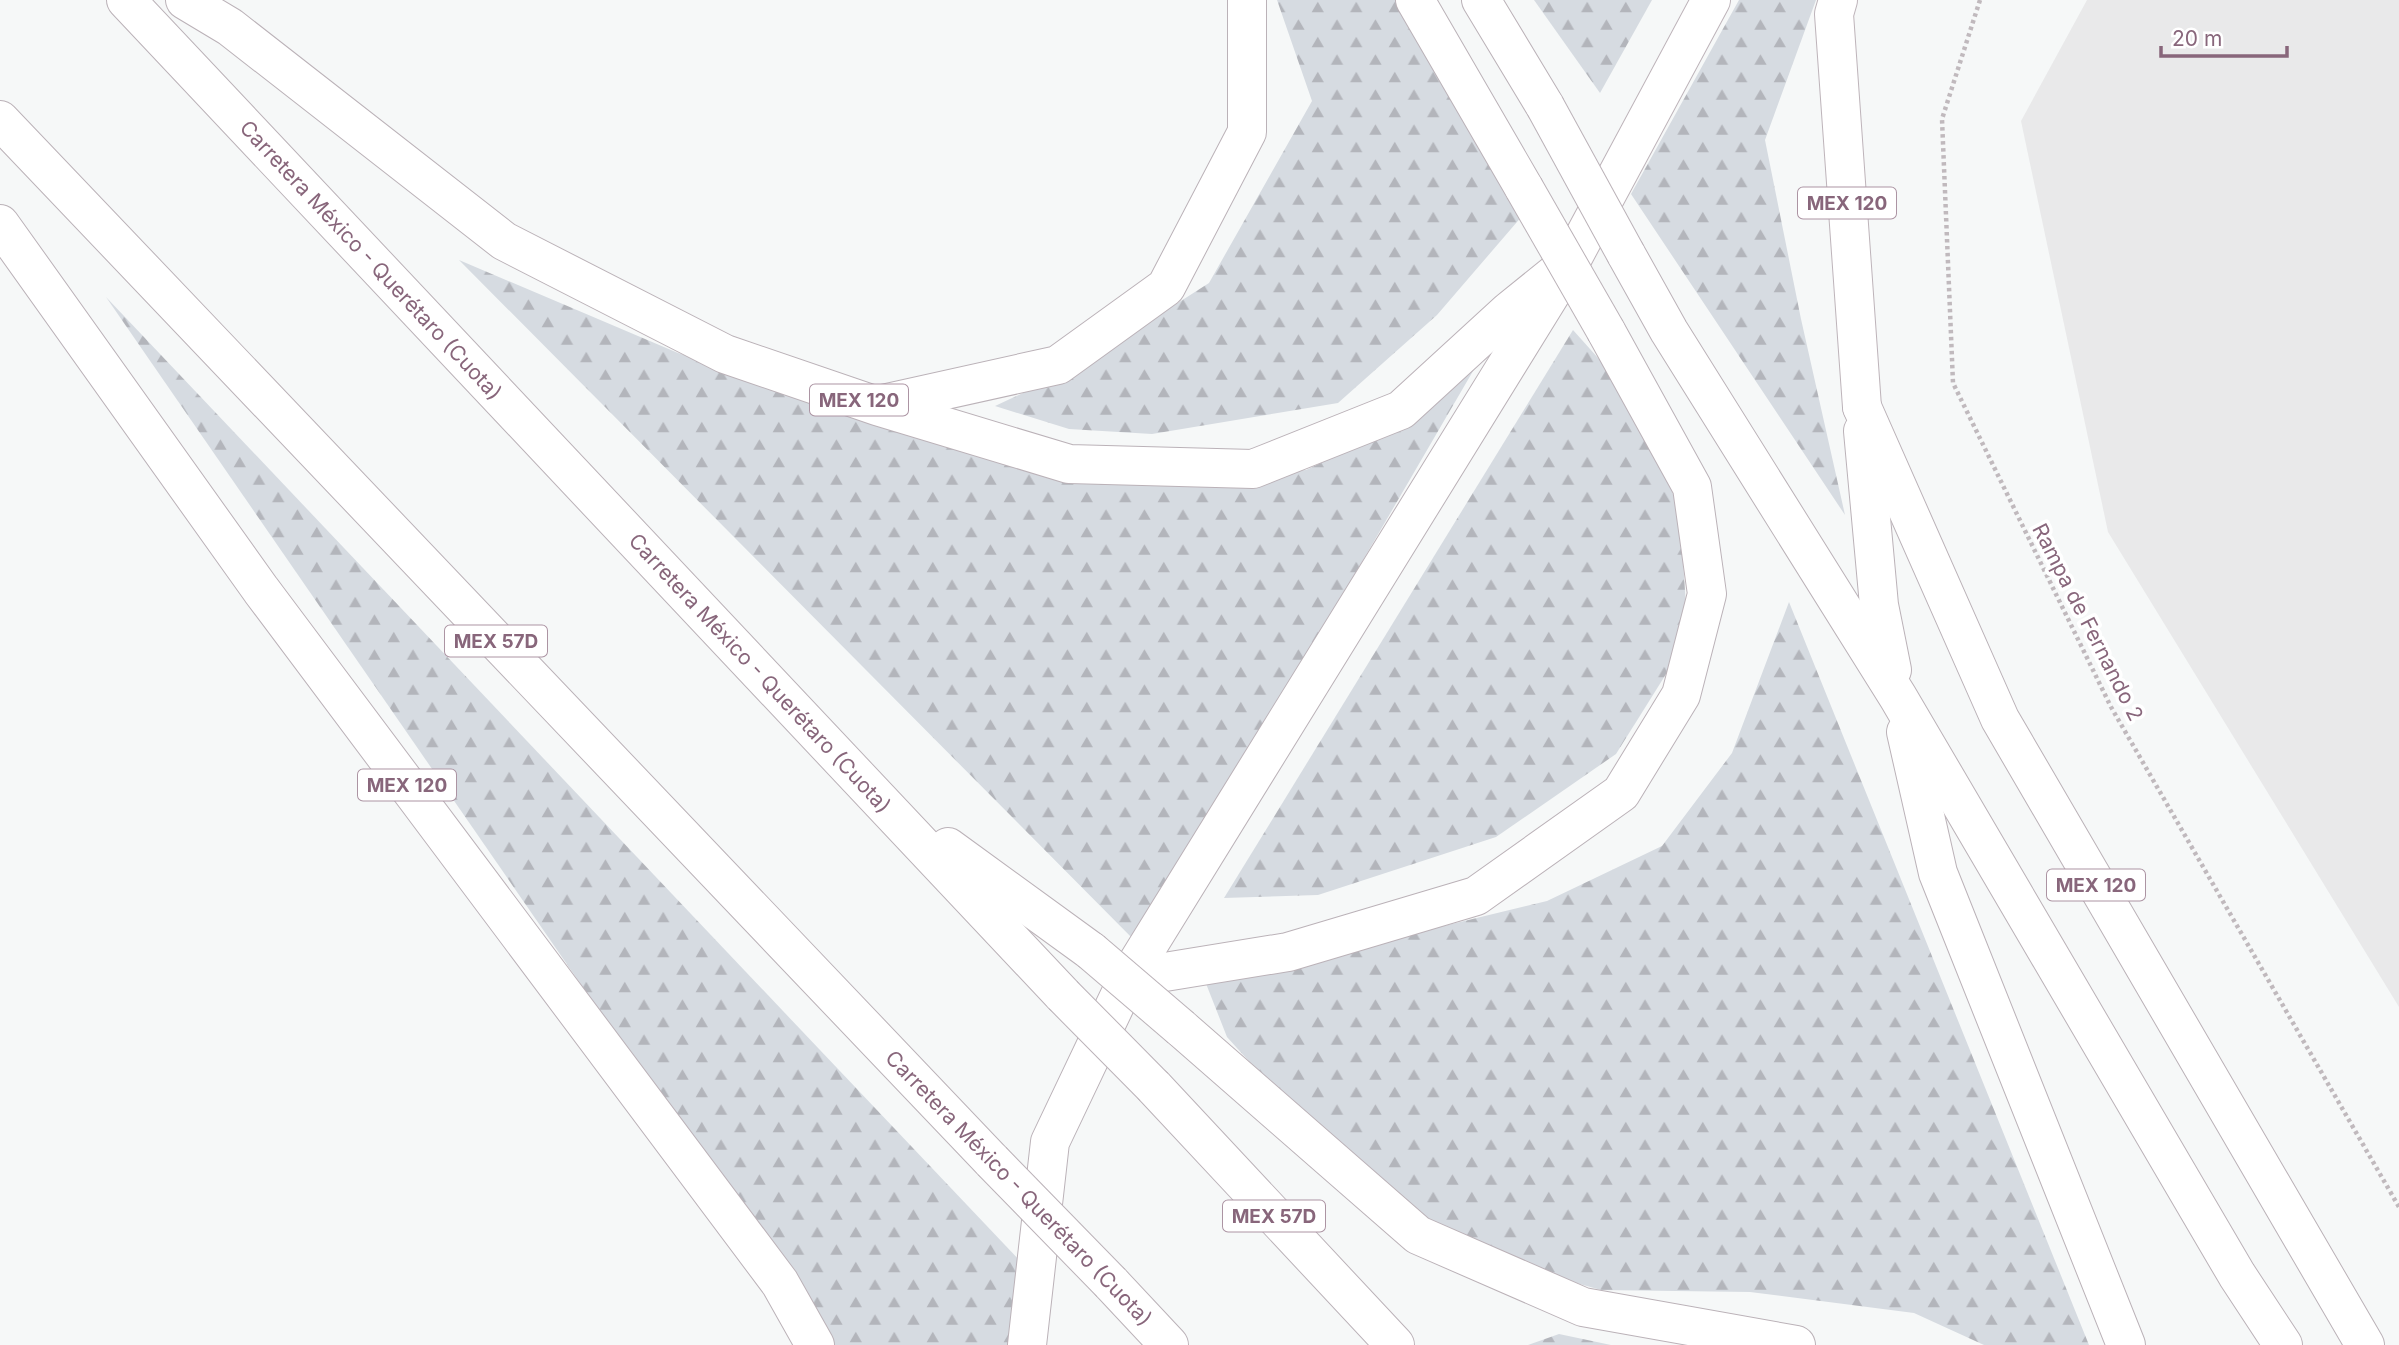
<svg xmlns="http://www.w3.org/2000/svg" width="2399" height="1345" viewBox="0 0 2399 1345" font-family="Inter,sans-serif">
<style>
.built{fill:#e9e9ea}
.forest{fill:url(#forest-firs)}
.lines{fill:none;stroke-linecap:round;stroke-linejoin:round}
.primary-casing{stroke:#beb4ba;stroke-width:40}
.highway-casing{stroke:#bbb2b8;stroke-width:40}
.path{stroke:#c0b9bd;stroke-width:4.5;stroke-dasharray:3.5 3.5;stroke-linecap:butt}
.primary{stroke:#fff;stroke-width:38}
.highway{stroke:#fff;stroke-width:38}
.highway-bridge-casing{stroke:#bbb2b8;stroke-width:40;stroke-linecap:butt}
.highway-bridge{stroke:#fff;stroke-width:38}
.labels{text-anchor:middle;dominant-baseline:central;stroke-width:7;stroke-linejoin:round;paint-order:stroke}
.shield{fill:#fff;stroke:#ac94a3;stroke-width:2}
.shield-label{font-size:19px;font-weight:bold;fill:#88667b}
.street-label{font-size:21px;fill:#88667b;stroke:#fff}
</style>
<defs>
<pattern id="forest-firs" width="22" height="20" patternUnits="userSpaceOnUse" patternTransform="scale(1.75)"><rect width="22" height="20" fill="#d6dbe1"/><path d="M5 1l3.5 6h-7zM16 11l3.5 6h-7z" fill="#b3b5bb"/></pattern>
</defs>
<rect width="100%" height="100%" fill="#f6f8f8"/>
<!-- built -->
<path class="built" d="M2087,0h312v1007l-291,-475 -87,-411z"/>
<!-- forest -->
<g class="forest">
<path d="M1277,0h131l121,208 -92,107 -99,88 -186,31 -83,-5 -74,-23 81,-38 133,-85 103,-182z"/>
<path d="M1534,0h118l-52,93z"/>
<path d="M1739,0h77l-51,140 36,179 44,196 -214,-321z"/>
<path d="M459,260l219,93 161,53 319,77 148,-13 116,-55 72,-80 -355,610z"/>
<path d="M106,297l933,984 -7,64h-202z"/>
<path d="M1573,330l60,67 47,114 8,128 -72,115 -120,83 -178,58 -94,3z"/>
<path d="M1789,602l300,743h-105l-70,-32 -164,-21 -149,-2 -145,-41 -124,-96 -105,-116 -24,-61 150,-28 194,-47 115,-55 70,-93z"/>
<path d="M1559,1334l52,11h-83z"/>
</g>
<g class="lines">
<defs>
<g id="primary">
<path d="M1838,0l-4,14 28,393"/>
<path d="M1571,261l140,-261"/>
</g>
<g id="highway">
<path d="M126,0l937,995"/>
<path d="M185,0l45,27 274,214 221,113 152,52 192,58 184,5 148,-59 108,-99 62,-50"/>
<path d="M1415,0l109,188"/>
<path d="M1481,0l64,106"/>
<path d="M0,120l992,1041"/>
<path d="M0,224l261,366 519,693 35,62"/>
<path d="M1626,254l43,77 229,366 339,578 46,70"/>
<path d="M878,405l180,-40 108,-78 81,-155v-132"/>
<path d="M1862,407l138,312 365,626"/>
<path d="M1863,431l16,174 13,65"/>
<path d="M1906,732l32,141 188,472"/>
<path d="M948,847l143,104"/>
<path d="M1128,978l160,-26 188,-56 145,-103 60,-98 26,-101 -15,-107 -86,-156"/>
<path d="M1181,1028l237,207 165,72 213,38"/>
<path d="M1154,1087l241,258"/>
<path d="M1111,1283l58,62"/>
<path d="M1027,1345l23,-203 78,-164 427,-691"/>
</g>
</defs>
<!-- primary casing -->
<use href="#primary" class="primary-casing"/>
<!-- highway casing -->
<use href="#highway" class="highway-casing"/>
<!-- path -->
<path class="path" d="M1980,0l-38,119 11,264 158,324 288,500"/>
<!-- primary -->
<use href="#primary" class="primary"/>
<!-- highway -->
<use href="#highway" class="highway"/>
<defs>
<g id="highway-bridge">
<path d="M1545,106l81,148"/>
<path d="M1524,188l82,143"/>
<path d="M1091,951l90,77"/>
<path d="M1063,995l91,92"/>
<path d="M992,1161l119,122"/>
</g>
</defs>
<!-- highway-bridge casing -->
<use href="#highway-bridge" class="highway-bridge-casing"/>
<!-- highway-bridge -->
<use href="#highway-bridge" class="highway-bridge"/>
</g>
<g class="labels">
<!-- shield labels -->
<g class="shield">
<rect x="1798" y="187.5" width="98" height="31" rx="5"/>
<rect x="810" y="384.5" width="98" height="31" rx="5"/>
<rect x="445" y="625.5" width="102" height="31" rx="5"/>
<rect x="358" y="769.5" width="98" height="31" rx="5"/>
<rect x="2047" y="869.5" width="98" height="31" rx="5"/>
<rect x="1223" y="1200.5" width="102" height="31" rx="5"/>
</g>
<g class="shield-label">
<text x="1847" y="203">MEX 120</text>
<text x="859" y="400">MEX 120</text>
<text x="496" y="641">MEX 57D</text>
<text x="407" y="785">MEX 120</text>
<text x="2096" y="885">MEX 120</text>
<text x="1274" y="1216">MEX 57D</text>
</g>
<!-- street labels -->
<g class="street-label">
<text transform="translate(371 260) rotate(47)">Carretera México - Querétaro (Cuota)</text>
<text transform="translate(2088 622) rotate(63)">Rampa de Fernando 2</text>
<text transform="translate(760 673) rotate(47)">Carretera México - Querétaro (Cuota)</text>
<text transform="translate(1019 1188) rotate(46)">Carretera México - Querétaro (Cuota)</text>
</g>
</g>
<!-- scale -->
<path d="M2161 46v10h126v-10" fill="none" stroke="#88667b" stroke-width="3.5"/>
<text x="2172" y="46" font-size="21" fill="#88667b" stroke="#ffffff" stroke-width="5" paint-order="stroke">20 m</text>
</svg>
